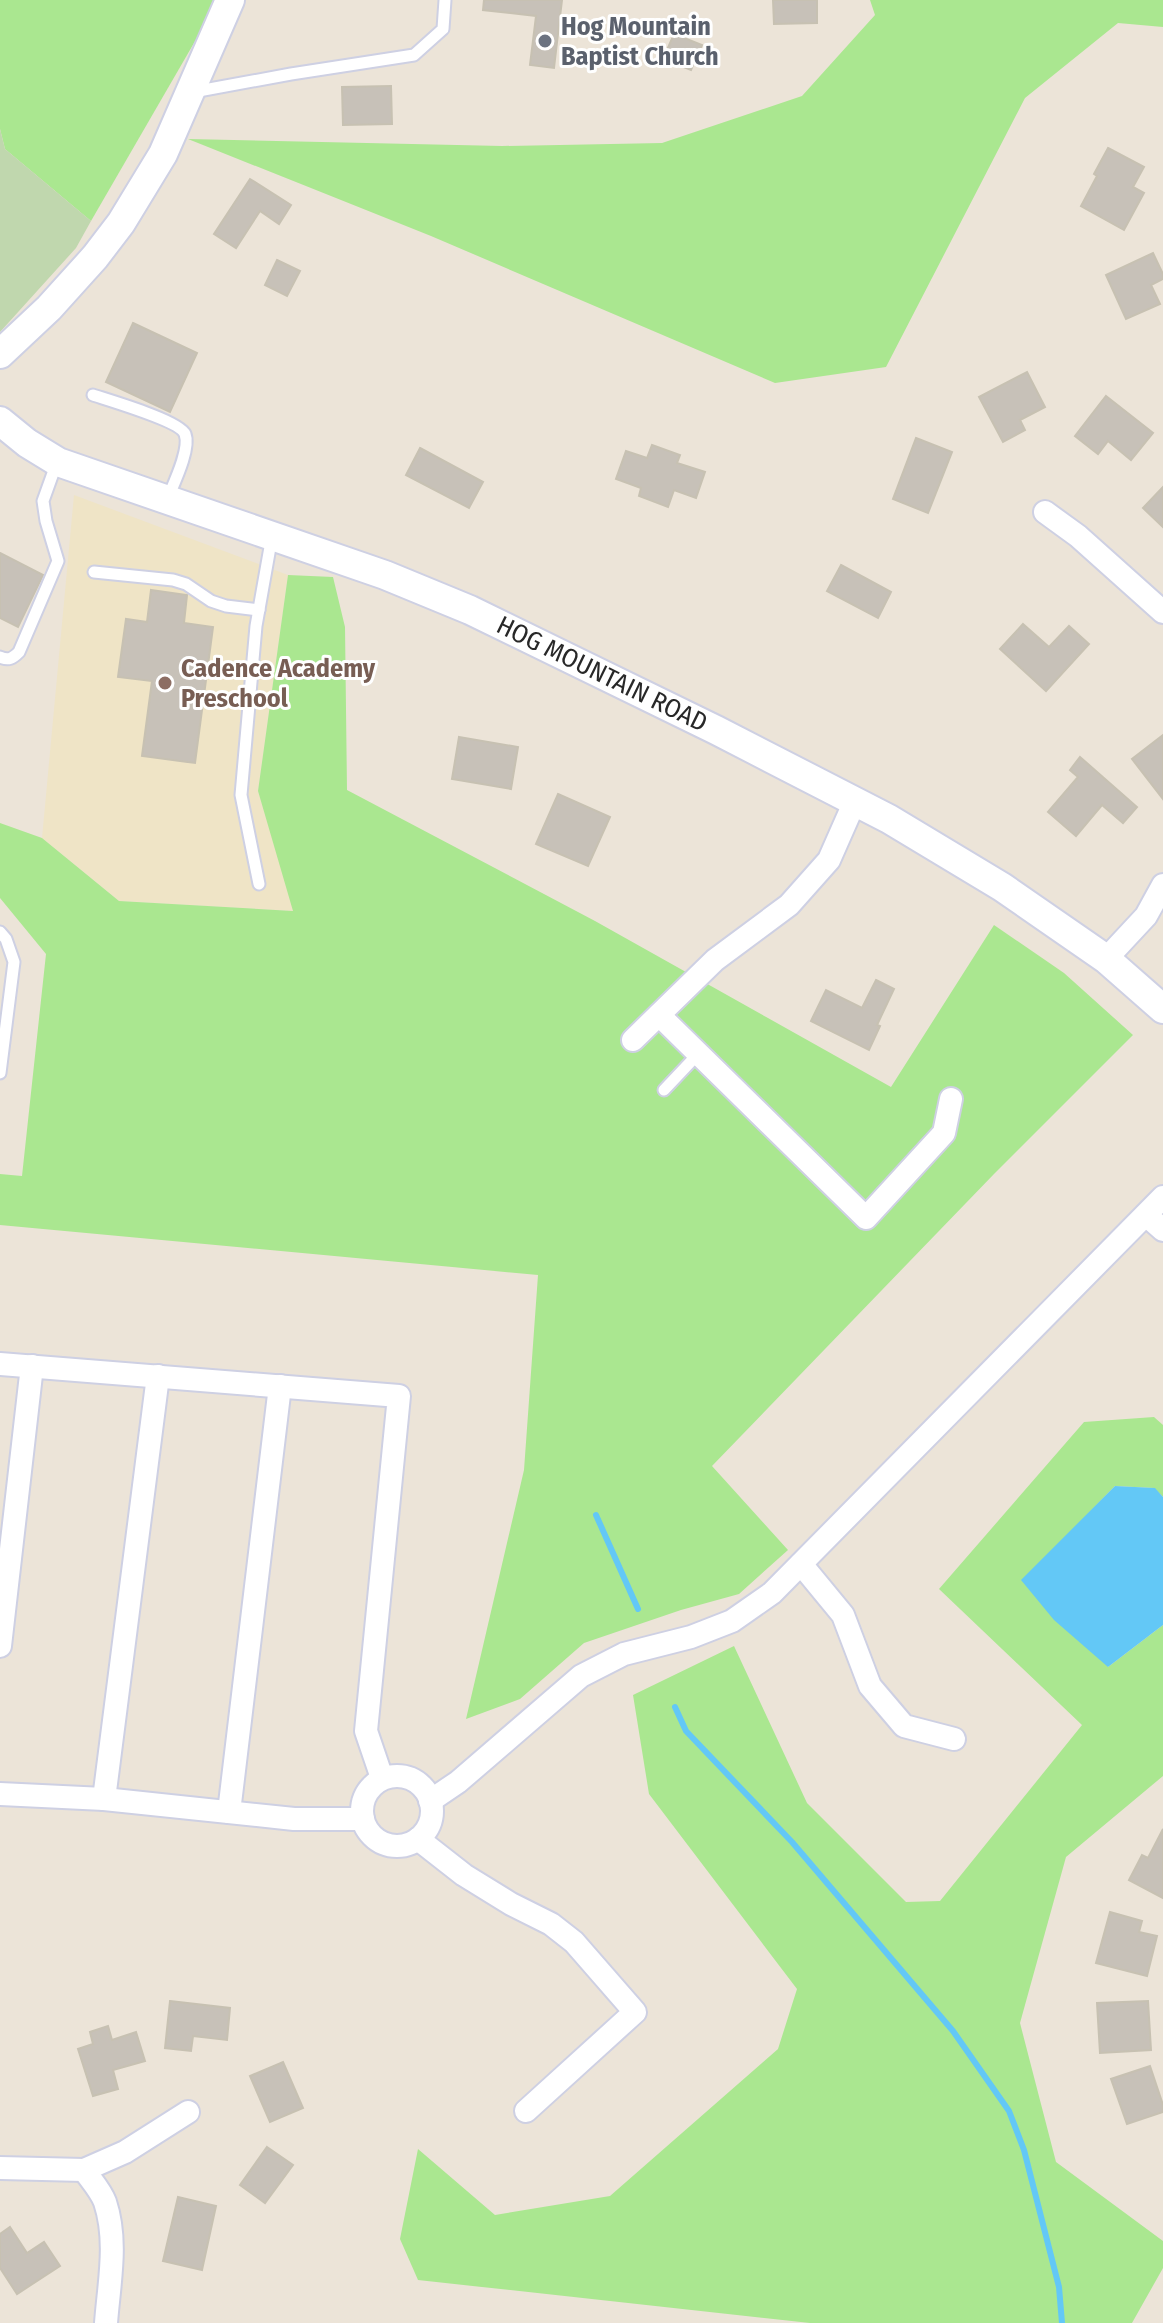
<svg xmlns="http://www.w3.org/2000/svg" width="1163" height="2323" viewBox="0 0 1163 2323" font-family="'Fira Sans Condensed',sans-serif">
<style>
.education{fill:#efe4c6}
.green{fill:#aae790}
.cemetery{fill:#c0d7ae}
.water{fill:#63c8f6}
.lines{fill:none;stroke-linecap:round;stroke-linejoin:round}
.stream{stroke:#63c8f6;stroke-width:6}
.building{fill:#c7c1b8;stroke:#c7c1b2;stroke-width:2}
.service-casing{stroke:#ced0e3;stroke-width:15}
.minor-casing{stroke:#ced0e3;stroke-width:26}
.tertiary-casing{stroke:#ced0e3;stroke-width:32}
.service{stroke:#fff;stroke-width:11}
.minor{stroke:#fff;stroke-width:22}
.tertiary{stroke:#fff;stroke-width:28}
.worship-dot{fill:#6b7280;stroke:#fff;stroke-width:3}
.education-dot{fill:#8d6e63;stroke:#fff;stroke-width:3}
.labels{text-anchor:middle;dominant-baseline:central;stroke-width:6;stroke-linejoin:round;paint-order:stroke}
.worship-label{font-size:26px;font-weight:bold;fill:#5b616d;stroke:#fff;text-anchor:start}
.education-label{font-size:26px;font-weight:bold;fill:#785e54;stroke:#fff;text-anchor:start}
.street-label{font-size:26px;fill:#282828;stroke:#fff}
</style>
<rect width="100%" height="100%" fill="#ece4d8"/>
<!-- education -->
<path class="education" d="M74,495l214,80 -30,216 36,120 -175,-10 -77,-63z"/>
<!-- green -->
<g class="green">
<path d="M0,0h214l-9,24 -114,197 -86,-72 -5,-20z"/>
<path d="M870,0h293v27l-45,-4 -93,75 -139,269 -111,16 -344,-147 -243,-97 314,7 160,-3 140,-47 73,-81z"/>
<path d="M288,575l45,2 12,50 2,163 248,131 296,166 103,-162 70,48 69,62 -139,139 -282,292 76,84 -49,44 -58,16 -97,33 -64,56 -54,20 58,-249 14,-195 -538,-50v-51l22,2 24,-222 -46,-56v-75l42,15 77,63 174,10 -35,-120z"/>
<path d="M1154,1417l9,8v72l-9,-9 -39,-2 -40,41 33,140 55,-42v151l-97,81 -46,166 36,139 107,79v27l-31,55h-322l-392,-43 -18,-41 18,-90 77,66 115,-19 168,-147 19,-60 -148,-195 -16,-99 101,-49 73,157 99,99 34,-1 142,-176 -143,-136 145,-167z"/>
</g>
<!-- cemetery -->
<path class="cemetery" d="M0,129l5,20 86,72 -15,27 -76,84z"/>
<!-- water -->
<path class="water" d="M1115,1486l40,2 8,9v128l-55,42 -54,-47 -33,-40z"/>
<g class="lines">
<!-- stream -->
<g class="stream">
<path d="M596,1515l42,94"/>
<path d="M675,1707l11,24 106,111 161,189 56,80 15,39 35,137 3,36"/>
</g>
</g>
<!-- building -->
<g class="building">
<path d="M484,0h78l-8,68 -24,-3 6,-49 -53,-6z"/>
<path d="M773,0h44v23l-43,1z"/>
<path d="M674,34l28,11 -11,25 -28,-11z"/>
<path d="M391,86l1,38 -49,1 -1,-38z"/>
<path d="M1108,148l36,19 -11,20 11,6 -20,37 -43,-24 16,-30 -3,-2z"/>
<path d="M250,179l41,26 -12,19 -19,-13 -24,37 -22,-14z"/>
<path d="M1153,253l10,21v5l-12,6 9,19 -34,15 -20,-44z"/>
<path d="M277,260l23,11 -13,25 -22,-11z"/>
<path d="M133,323l64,30 -27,59 -64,-30z"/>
<path d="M1027,372l18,35 -25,13 5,10 -22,12 -24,-45z"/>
<path d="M1106,396l47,37 -22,27 -23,-19 -10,13 -23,-18z"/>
<path d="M916,438l36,14 -24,61 -35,-14z"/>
<path d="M652,445l28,10 -3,8 28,9 -9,26 -22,-8 -6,17 -29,-11 2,-8 -25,-9 10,-28 21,7z"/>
<path d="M420,448l63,34 -14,26 -63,-33z"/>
<path d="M1163,487v40l-20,-19z"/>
<path d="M0,553l43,22 -25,52 -18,-9z"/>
<path d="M841,565l50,27 -13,26 -51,-27z"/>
<path d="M151,590l36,5 -3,28 29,4 -18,136 -53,-7 10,-75 -34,-4 8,-58 21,3z"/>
<path d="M1023,624l26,23 20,-21 20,18 -43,47 -46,-42z"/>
<path d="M1163,735v64l-31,-40z"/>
<path d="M459,737l59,10 -7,42 -59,-10z"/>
<path d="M1080,757l57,50 -14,16 -21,-18 -26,31 -28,-24 30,-35 -8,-7z"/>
<path d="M558,794l52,23 -22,49 -52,-22z"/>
<path d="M876,980l18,9 -17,36 3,1 -11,24 -58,-29 15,-31 36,18z"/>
<path d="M1163,1829v69l-34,-18 13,-25 6,3z"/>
<path d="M1110,1912l32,9 -3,11 18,4 -10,40 -51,-13z"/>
<path d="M170,2001l60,7 -3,32 -34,-4 -2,15 -26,-3z"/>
<path d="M1148,2001l3,49 -51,3 -3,-50z"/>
<path d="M108,2026l4,14 24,-8 9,29 -32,9 5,19 -25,7 -15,-47 15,-5 -3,-12z"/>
<path d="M283,2062l20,46 -33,14 -20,-46z"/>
<path d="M1150,2066l13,39v7l-36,12 -16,-45z"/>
<path d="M267,2147l26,18 -28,38 -25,-18z"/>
<path d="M178,2197l38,9 -14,64 -39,-9z"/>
<path d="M10,2227l17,26 17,-11 16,24 -43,28 -17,-26v-34z"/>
</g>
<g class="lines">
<defs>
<g id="service">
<path d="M193,92l98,-18 123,-19 29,-26 2,-29"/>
<path d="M93,395c15,5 87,26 92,39 6,15 -12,51 -18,66"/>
<path d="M94,572l79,8 13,4 25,17 15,5 33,4"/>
<path d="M0,657c9,4 13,1 19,-5l39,-91 -12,-40 -3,-20 14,-39"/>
<path d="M259,884l-18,-89 15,-169 16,-90"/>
<path d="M0,932l6,7 8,23 -14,111"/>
<path d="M664,1090l34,-36"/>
</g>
<g id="minor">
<path d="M1045,512l33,24 85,76"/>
<path d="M1106,959l40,-43 17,-31"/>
<path d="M659,1015l207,203 78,-85 7,-34"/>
<path d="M633,1040l82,-80 74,-55 40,-45 26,-59"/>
<path d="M1146,1215l17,15"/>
<path d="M0,1364l399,32 -33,335 16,47"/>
<path d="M801,1564l42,51 27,71 34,40 50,13"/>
<path d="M0,1646l32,-280"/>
<circle cx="397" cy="1811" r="35"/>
<path d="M0,1794l104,5 190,20h69"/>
<path d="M104,1799l54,-423"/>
<path d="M430,1801l28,-19 123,-106 43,-22 67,-17 41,-16 40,-28 391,-396"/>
<path d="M229,1812l51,-426"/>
<path d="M418,1839l46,36 47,29 40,20 23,18 61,70 -109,99"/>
<path d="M0,2168l84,2 41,-18 63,-40"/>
<path d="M84,2170c7,10 17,21 21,32 13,39 4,81 1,121"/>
</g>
<g id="tertiary">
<path d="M0,354l49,-46 46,-51 26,-34 42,-69 67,-154"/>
<path d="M0,421l27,22 31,19 327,113 85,35 246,120 173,89 113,68 104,72 57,50"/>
</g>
</defs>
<!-- service casing -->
<use href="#service" class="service-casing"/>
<!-- minor casing -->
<use href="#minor" class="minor-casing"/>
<!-- tertiary casing -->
<use href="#tertiary" class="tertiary-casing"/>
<!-- service -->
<use href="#service" class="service"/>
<!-- minor -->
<use href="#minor" class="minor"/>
<!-- tertiary -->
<use href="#tertiary" class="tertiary"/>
</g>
<!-- markers -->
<circle class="worship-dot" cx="545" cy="41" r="8"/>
<circle class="education-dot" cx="165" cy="683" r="8"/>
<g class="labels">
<!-- worship labels -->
<g class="worship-label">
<text x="561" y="26">Hog Mountain<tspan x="561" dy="30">Baptist Church</tspan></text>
</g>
<!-- education labels -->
<g class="education-label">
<text x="181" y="668">Cadence Academy<tspan x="181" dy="30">Preschool</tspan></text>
</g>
<!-- street labels -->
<g class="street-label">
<text transform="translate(602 674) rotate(26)">HOG MOUNTAIN ROAD</text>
</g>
</g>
</svg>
